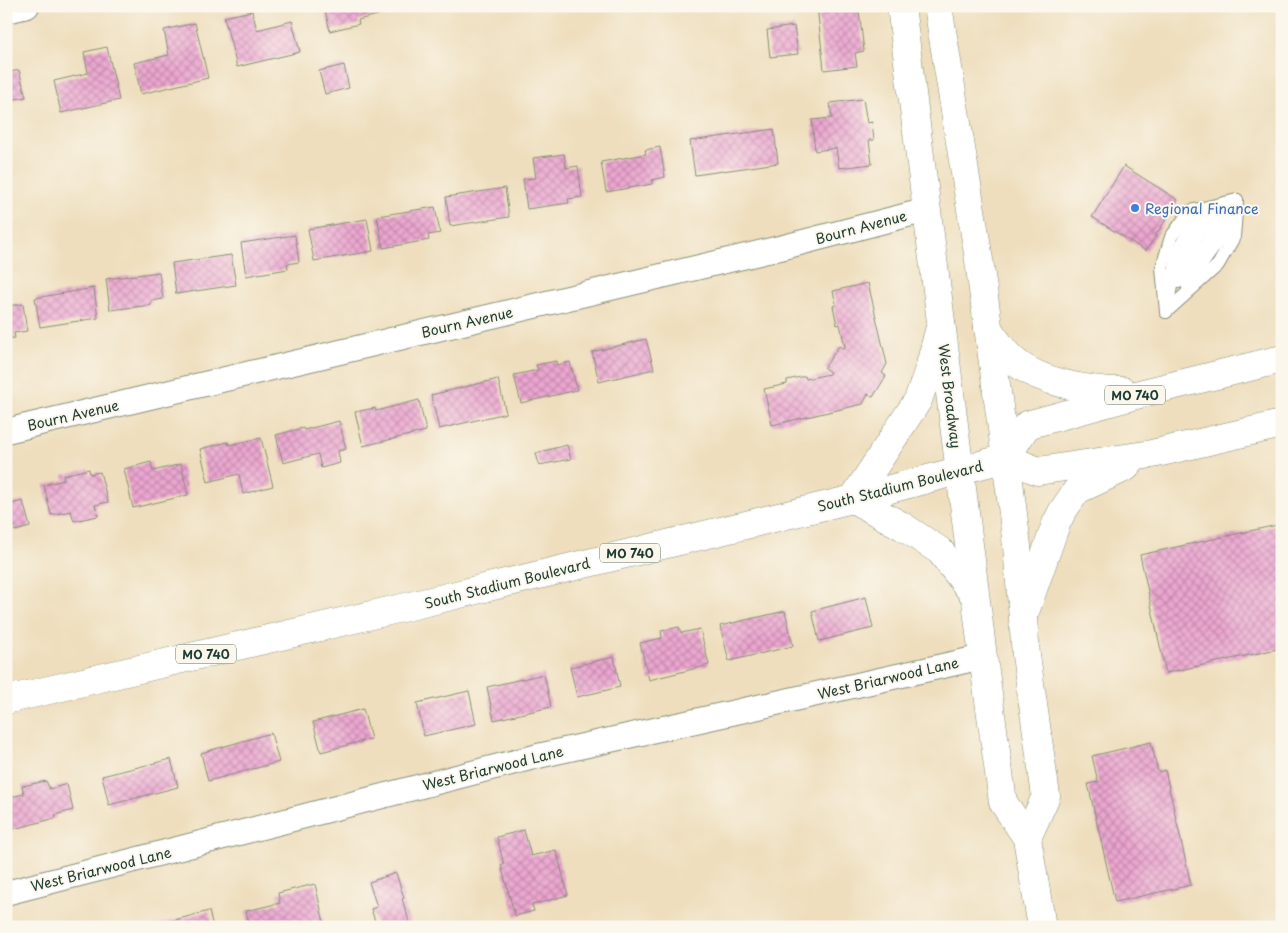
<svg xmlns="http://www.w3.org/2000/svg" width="1288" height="933" viewBox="0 0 1288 933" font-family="'Playpen Sans',sans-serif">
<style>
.building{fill:url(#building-cross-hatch)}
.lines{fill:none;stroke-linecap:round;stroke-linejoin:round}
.service-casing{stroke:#868e78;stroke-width:14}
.minor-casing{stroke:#868e78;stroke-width:26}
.secondary-casing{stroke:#868e78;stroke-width:29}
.primary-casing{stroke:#868e78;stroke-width:29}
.service{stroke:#fff;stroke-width:12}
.minor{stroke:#fff;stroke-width:24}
.secondary{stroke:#fff;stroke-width:28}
.primary{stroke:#fff;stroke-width:28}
.shop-dot{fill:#3f7fe0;stroke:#fbf7ec;stroke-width:2}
.labels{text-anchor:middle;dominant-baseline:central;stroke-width:4;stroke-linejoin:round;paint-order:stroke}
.shield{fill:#fbf7ec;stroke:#61756b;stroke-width:1}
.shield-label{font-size:12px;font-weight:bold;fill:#1f3d34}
.shop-label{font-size:14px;fill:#366cbe;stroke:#fbf7ec;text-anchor:start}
.street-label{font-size:14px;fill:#1f3d34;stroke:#fbf7ec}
</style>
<defs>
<pattern id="building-cross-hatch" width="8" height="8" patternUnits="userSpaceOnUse" patternTransform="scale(1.25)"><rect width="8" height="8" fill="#eca6d0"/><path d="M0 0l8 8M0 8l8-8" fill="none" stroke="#bf88aa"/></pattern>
</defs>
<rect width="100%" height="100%" fill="#fbf7ec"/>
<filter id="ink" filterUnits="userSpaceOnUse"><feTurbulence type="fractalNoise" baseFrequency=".02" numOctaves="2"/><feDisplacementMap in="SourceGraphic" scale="10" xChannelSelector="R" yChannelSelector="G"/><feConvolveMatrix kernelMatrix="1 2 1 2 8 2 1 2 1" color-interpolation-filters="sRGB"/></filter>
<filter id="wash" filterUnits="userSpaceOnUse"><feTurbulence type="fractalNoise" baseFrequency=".0096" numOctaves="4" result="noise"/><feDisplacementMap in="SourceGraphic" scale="20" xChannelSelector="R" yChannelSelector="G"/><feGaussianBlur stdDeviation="1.12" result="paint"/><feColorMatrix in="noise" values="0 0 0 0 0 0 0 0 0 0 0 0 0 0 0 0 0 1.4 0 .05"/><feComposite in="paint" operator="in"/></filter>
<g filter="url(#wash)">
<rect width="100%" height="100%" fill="#eedebd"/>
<g id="blocks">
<!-- building -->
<g class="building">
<path d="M324,6h59l2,7 -27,7 1,4 -29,7z"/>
<path d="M817,6h35l1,5h6l5,40 -9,2 2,13 -33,4z"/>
<path d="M252,11l5,19 35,-9 8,31 -63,15 -13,-50z"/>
<path d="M195,23l13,55 -67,16 -7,-31 35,-8 -5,-25z"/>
<path d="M794,26l4,28 -28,3 -3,-27z"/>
<path d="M107,47l12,53 -58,13 -7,-32 34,-8 -4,-21z"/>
<path d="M344,65l5,23 -24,6 -6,-23z"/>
<path d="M19,70l7,27 -20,4v-28z"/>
<path d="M863,99l4,24 5,-1 2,18h-5l3,24 -33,4 -3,-20 -21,3 -3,-31 20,-2 -2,-15z"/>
<path d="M774,129l4,34 -83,12 -5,-34z"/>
<path d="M660,147l5,30 -13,3v4l-46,8 -5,-30 45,-8 -1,-4z"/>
<path d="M564,154l2,14 12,-2 4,31 -14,2 1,4 -42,6 -4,-30 13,-1 -3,-20z"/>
<path d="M1124,166l54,34 -32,51 -54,-34z"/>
<path d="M505,188l4,29 -59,9 -4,-29z"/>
<path d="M435,207l5,26 -12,2 1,5 -46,8 -6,-32z"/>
<path d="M367,219l6,32 -59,10 -6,-32z"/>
<path d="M295,235l4,27 -12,2 1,5 -42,7 -5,-33z"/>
<path d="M231,255l5,30 -60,9 -4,-31z"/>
<path d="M159,272l4,27 -12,2v4l-41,5 -4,-31z"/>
<path d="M868,283l19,81 -5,9 4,3 -13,21 -5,-3 -5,10 -91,21 -8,-36 23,-5v-4l18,-4 1,3 23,-5 1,-2 -6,-4 15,-22 5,3 1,-2 -5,-23 -3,1 -4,-19 3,-1 -3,-14z"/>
<path d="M94,288l4,30 -58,9 -5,-29z"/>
<path d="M23,304l4,27 -13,2 1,5 -9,1v-33z"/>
<path d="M646,339l8,30 -55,13 -7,-30z"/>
<path d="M556,361l1,4 13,-3 7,28 -56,13 -7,-28 24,-5 -2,-5z"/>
<path d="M498,379l8,34 -67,16 -8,-34z"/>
<path d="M419,400l7,31 -63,15 -8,-34 20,-4 1,3z"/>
<path d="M339,421l7,28 -8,2 2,12 -19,5 -3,-14 -35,9 -7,-28 27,-7 1,2z"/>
<path d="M261,438l12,48 -30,8 -4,-20 -31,8 -8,-33 28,-7 1,3z"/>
<path d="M567,445l4,14 -32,6 -3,-12z"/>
<path d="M151,462l2,9 28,-7 7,31 -55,13 -9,-39z"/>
<path d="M89,469l1,5 10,-2 8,30 -13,3 3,11 -24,5 -3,-10 -20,4 -7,-30 20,-5 -1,-5z"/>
<path d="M9,495l2,9 12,-3 7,26 -15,4 -1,-5 -8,2v-32z"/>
<path d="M1282,524v124l-116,25 -26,-118z"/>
<path d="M866,597l7,31 -54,13 -7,-30z"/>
<path d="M785,611l8,35 -64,15 -9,-35z"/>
<path d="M679,627l2,6 19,-4 9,36 -60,15 -9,-37 22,-5 -1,-7z"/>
<path d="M614,657l6,30 -43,10 -7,-30z"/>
<path d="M544,674l7,33 -57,13 -7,-33z"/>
<path d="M469,691l7,33 -52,12 -7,-33z"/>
<path d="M363,709l8,30 -50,13 -8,-30z"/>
<path d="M271,733l8,29 -71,19 -7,-28z"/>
<path d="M1151,742l7,30 7,-2 26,115 -76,17 -27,-118 10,-2 -6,-26z"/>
<path d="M171,759l7,28 -69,18 -7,-29z"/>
<path d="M46,781l4,8 17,-5 6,26 -18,5 1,3 -50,13v-33l18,-4 -2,-8z"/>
<path d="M524,830l7,26 25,-6 12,45 -36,10 2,6 -19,5 -14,-51h3l-7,-28z"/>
<path d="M396,873l8,25 -2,1 9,28h-34l-6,-18 6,-2 -8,-25z"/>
<path d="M315,884l10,43h-75l-4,-16 34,-8 -2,-10z"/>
<path d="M209,911l4,16h-56l-1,-2z"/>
</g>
</g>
</g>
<g filter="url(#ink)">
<use href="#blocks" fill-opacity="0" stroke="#868e78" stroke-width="1"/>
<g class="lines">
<defs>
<g id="service">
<path d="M1190,271l23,-40 15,-19"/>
<path d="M1178,282c8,-22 18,-56 38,-69"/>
<path d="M1187,285l38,-53 6,-17"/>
<path d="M1169,297l9,-47 18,-31 17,-8"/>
<path d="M1166,312l-4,-45 9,-30 19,-26 47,-11"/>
<path d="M1166,312l52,-47 16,-28 3,-37"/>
</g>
<g id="minor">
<path d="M6,11l21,-5"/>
<path d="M6,431l778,-184 143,-37"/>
<path d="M6,893l532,-137 445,-99"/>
</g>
<g id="secondary">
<path d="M901,6l59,466"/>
<path d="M938,6l40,247 28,205"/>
</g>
<g id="primary">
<path d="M988,329c8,10 15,22 24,30 26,24 77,32 111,32"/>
<path d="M1006,458l11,88 9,109 20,141 -19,42"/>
<path d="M1006,458l21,-33 120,-33 135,-33"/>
<path d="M1006,458l32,13 114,-17 130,-30"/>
<path d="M960,472l23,185 20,145 24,36 15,89"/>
<path d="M853,499l65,-99 11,-31 12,-46"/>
<path d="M853,499l49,27 38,25 35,45"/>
<path d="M1026,609l30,-85 6,-12 15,-22 49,-23"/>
<path d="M6,700l400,-93 447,-108 153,-41"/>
</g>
</defs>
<!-- service casing -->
<use href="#service" class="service-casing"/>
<!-- minor casing -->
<use href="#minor" class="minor-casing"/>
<!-- secondary casing -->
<use href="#secondary" class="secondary-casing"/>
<!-- primary casing -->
<use href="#primary" class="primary-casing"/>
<!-- service -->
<use href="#service" class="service"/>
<!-- minor -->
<use href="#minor" class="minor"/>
<!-- secondary -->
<use href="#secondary" class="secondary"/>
<!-- primary -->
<use href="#primary" class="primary"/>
</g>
</g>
<!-- markers -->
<circle class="shop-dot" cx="1135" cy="208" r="5"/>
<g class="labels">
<!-- shield labels -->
<g class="shield">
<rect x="1105" y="385.5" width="60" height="19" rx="4"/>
<rect x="600" y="543.5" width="60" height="19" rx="4"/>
<rect x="176" y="644.5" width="60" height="19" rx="4"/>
</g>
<g class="shield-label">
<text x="1135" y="395">MO 740</text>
<text x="630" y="553">MO 740</text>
<text x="206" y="654">MO 740</text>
</g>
<!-- shop labels -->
<g class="shop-label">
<text x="1145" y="208">Regional Finance</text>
</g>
<!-- street labels -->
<g class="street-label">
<text transform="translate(861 227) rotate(-15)">Bourn Avenue</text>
<text transform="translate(467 322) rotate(-13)">Bourn Avenue</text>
<text transform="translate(950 396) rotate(83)">West Broadway</text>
<text transform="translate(73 415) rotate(-13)">Bourn Avenue</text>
<text transform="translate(900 486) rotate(-14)">South Stadium Boulevard</text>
<text transform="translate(507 583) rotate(-14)">South Stadium Boulevard</text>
<text transform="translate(888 678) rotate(-13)">West Briarwood Lane</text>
<text transform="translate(493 768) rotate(-14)">West Briarwood Lane</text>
<text transform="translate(101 869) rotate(-14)">West Briarwood Lane</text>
</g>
</g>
<!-- margin -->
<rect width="1288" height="933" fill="none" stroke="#fbf7ec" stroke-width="25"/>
</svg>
